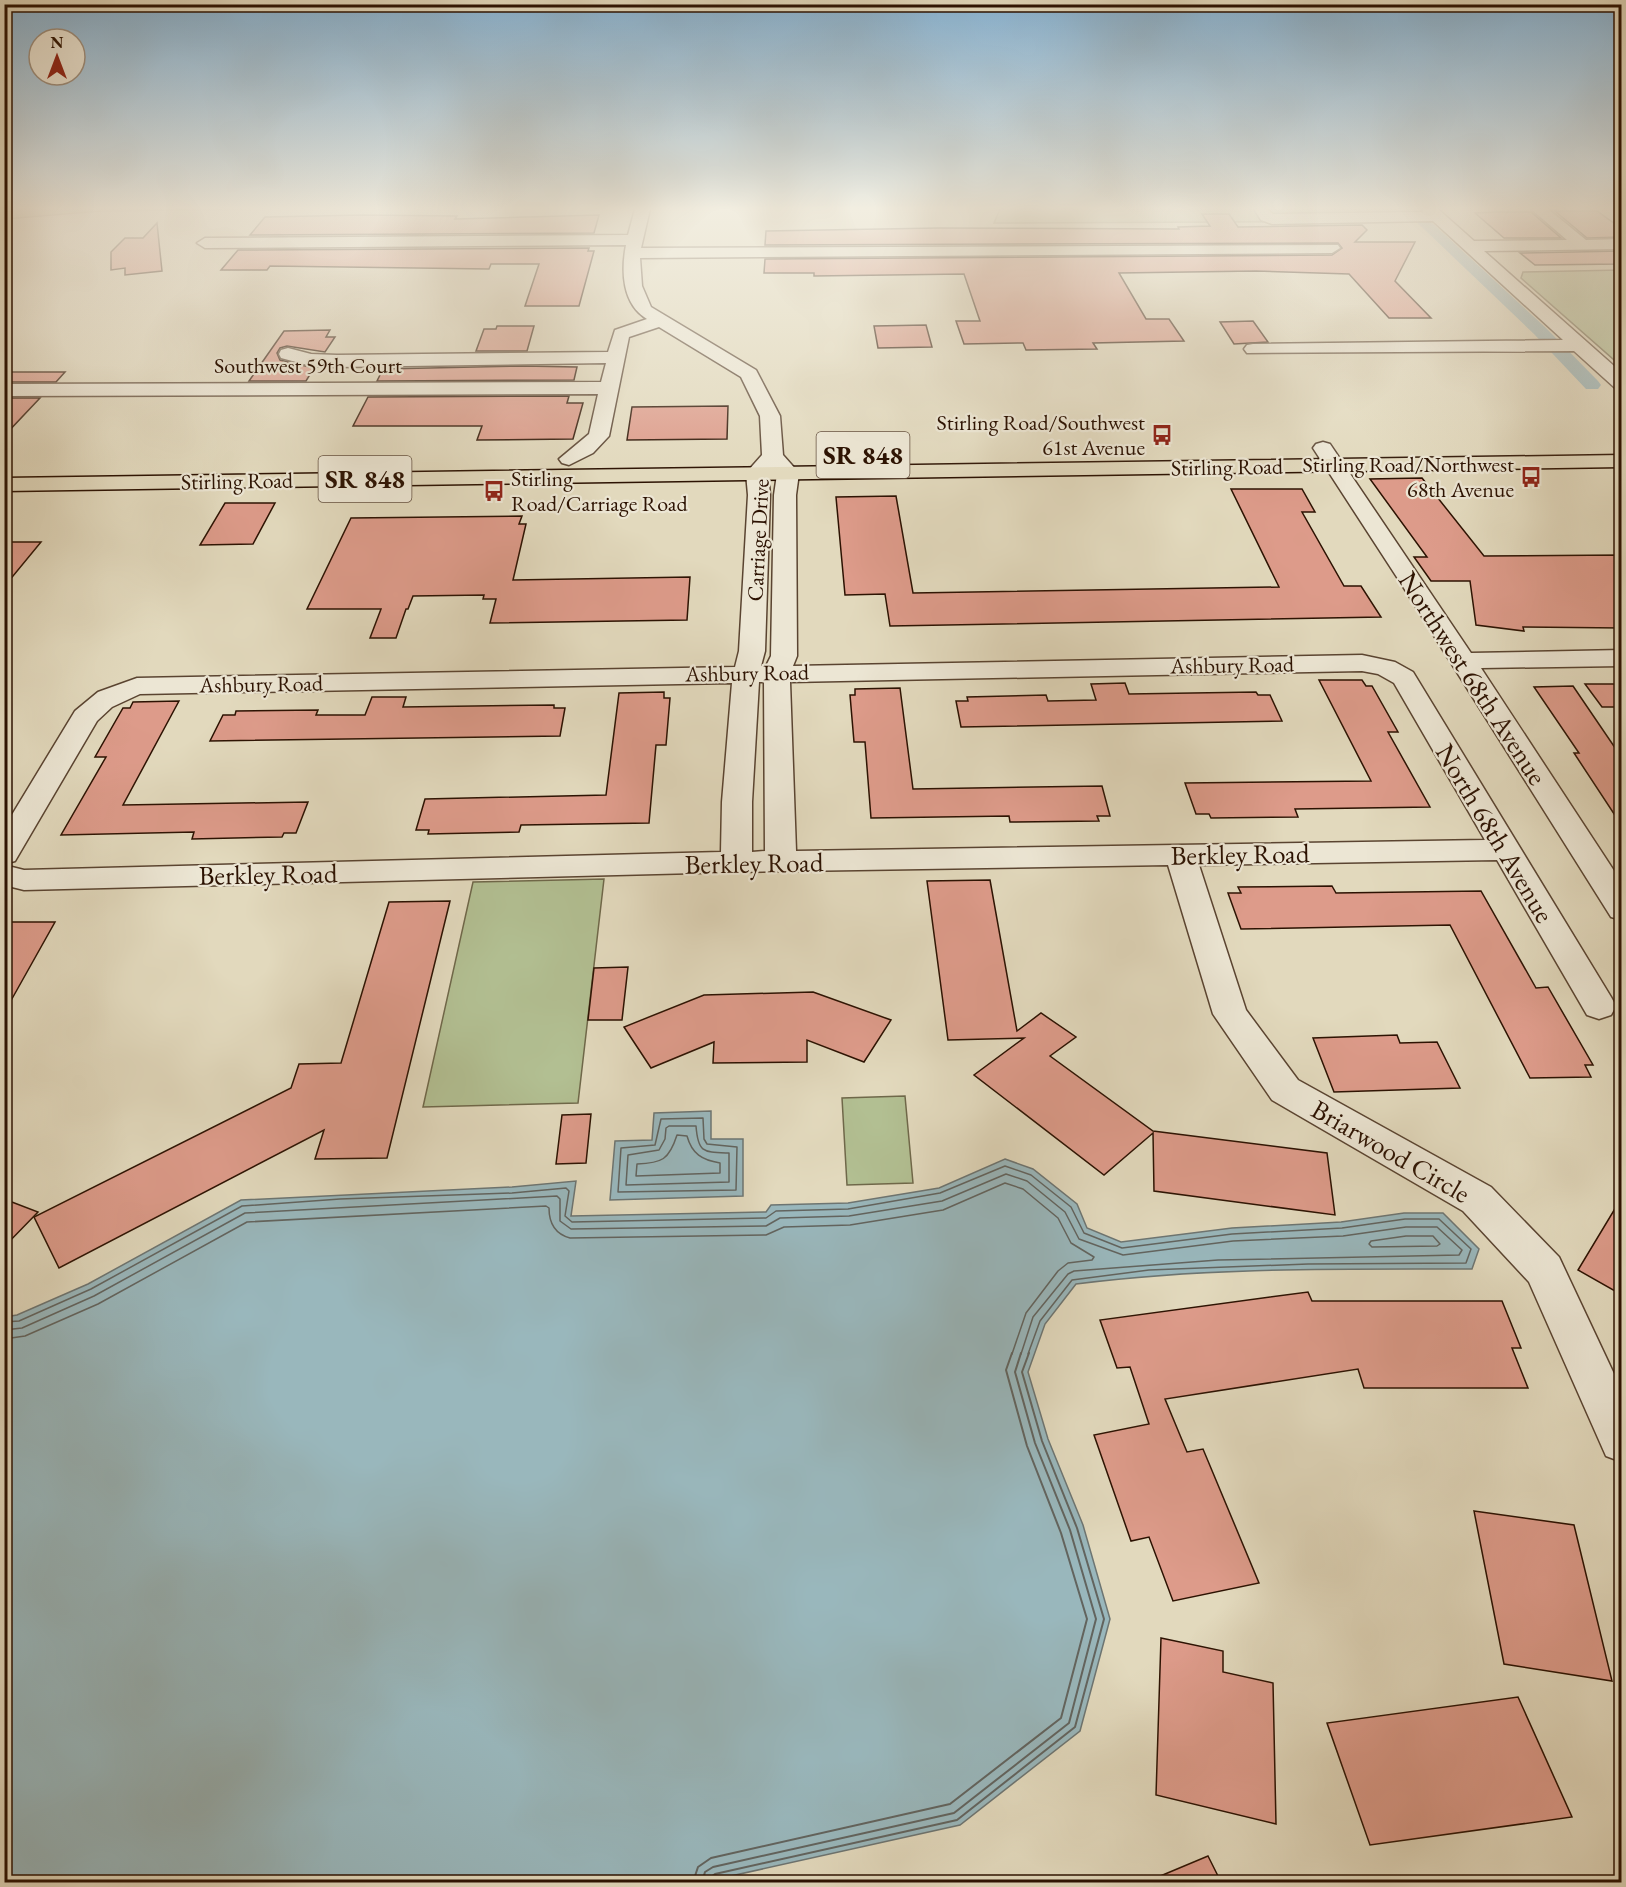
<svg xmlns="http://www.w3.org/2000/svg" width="1626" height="1887" viewBox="0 0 1626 1887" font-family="'EB Garamond',serif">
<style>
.green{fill:#b2bf92;stroke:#6f684a;stroke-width:1.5}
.water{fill:#99b7bc;stroke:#6d7572;stroke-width:1.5}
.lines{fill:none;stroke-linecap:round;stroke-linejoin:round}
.shore-far1{stroke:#62645f;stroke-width:1.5}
.shore{stroke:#62645f;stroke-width:2}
.canal{fill:#99b7bc;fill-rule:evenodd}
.building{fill:#dd9b8a;stroke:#2c1202;stroke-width:1.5}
.minor-casing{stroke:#5a4431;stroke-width:3}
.major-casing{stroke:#2c1202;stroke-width:3}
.minor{fill:#ece6d4;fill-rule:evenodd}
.major{fill:#e2d9bd;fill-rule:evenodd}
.labels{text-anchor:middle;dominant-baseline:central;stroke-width:4.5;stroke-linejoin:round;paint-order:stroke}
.far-street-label{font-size:22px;fill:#2c1202;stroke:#ece6d4}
.far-poi-label{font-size:22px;fill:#2c1202;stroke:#ece6d4;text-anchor:end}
.shield{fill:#ece6d4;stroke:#665241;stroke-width:1.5}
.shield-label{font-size:26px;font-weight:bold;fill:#2c1202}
.street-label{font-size:27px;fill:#2c1202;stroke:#ece6d4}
</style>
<rect width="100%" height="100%" fill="#e2d9bd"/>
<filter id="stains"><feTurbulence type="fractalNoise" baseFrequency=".00333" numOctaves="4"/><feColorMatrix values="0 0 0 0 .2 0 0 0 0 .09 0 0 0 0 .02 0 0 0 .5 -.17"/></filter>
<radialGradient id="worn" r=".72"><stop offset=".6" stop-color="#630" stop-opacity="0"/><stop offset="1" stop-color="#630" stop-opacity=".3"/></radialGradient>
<!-- green -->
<g class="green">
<path d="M5,209h247l-151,2 -96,8z"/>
<path d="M1000,209h397l14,12 -417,2z"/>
<path d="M1621,270v96l-100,-88 2,-6z"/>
<path d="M604,879l-26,224 -155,4 50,-225z"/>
<path d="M905,1096l8,87 -66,2 -5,-87z"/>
</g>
<!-- water -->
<g class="water">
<path d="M711,1111v28h32v57l-133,4 5,-59 37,-1 2,-27z"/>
<path d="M1005,1159l28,10 44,35 10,24 34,14 111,-14 109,-6 63,-9h39l36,36 -7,20c-132,0 -265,-2 -396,15l-31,40 -17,48 20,67 35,86 27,94 -30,112 -120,94 -256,57h-699v-565l12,-2 71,-31 153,-84 271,-13 64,-6 -5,35 195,-4 5,-7 77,-2 91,-15z"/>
</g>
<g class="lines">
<!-- shore-far1 -->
<g class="shore-far1">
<path d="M703,1118l1,21 3,5 30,3 -1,43 -118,2 3,-44 34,-3 6,-26z"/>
<path d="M669,1126h27c2,27 7,26 33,27v29l-103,3 2,-30 31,-5 6,-11 1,-11z"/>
<path d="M677,1135l10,1c5,18 15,24 33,27v10l-84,3 1,-12c25,-1 32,-4 40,-29z"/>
<path d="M1406,1236h27l7,8 -3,2 -65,1 -3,-3 2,-3z"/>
<path d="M4,1322l15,-1 72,-32 151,-83 98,-7 172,-6 54,-5 3,3 -4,25 7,6 194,-4 10,-7 72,-2 92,-16 65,-27 26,9 40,32 13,26 38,15 110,-14 110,-6 63,-9h34l32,30 -5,14 -158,1 -159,6 -77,10 -32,41 -12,33"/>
<path d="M4,1330l18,-2 72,-32 151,-83 312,-17 3,3v22l11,8 195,-3 14,-8 69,-2 93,-15 64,-27 21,7 38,31 14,27 44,16 110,-14 110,-5 63,-9h31l25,23 -3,5 -241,5 -144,11 -6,3 -35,43 -12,37"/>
<path d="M4,1339l21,-3 73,-32 149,-82 299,-16 3,2c0,16 6,26 21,30l196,-3 18,-8 66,-2 93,-15 62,-27 18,6 35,29 13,25 23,14 -2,3 -24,3 -10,8 -32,42 -14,41"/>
</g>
<!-- shore -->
<g class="shore">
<path d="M693,1882l5,-15 13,-9 239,-54 111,-86 26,-99 -26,-86 -34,-87 -21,-76 6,-17"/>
<path d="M702,1882l3,-10 8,-5 241,-54 115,-90 27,-104 -26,-89 -35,-87 -20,-71 6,-19"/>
<path d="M710,1882l1,-5 4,-3 242,-54 118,-93 29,-108 -27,-91 -35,-87 -20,-69 7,-19"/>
</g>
<!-- canal -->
<path class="canal" d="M1403,209h14l129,119 52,53 3,4 -3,4h-12l-52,-55z"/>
</g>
<!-- building -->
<g class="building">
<path d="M1555,211h42l25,18v8l-35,1z"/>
<path d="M1495,212h36l30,26h-57l-29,-25z"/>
<path d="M1202,214h27l9,13 124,-2 5,5 -12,12h60l-20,39 36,37h-42l-40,-44 -93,-3 -137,2 27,46h23l15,22 -91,2 4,6 -71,1 -3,-7 -59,1 -8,-23h24l-16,-47 -150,2v-3h-50l1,-14 567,-4 10,-7 -4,-5 -573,2 1,-14 172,-3 241,1 -1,-2 32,-1z"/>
<path d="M363,215l94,1 -2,3 144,-4 -5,18 -344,2 15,-18z"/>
<path d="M157,223l5,48 -37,4v-7l-14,2v-18l14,-14h18z"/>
<path d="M589,248l-1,3h6l-15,55h-54l14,-42h-48l-2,5 -219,-3 -3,4h-46l17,-20z"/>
<path d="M1622,251v13l-87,1 -15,-12z"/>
<path d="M1253,321l15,21 -34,2 -14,-22z"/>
<path d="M926,325l6,22 -54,1 -4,-22z"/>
<path d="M497,326h37l-7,25h-51l8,-22h12z"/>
<path d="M330,330l-4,7h9l-10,15 -38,-6 -7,2 -3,5 3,7 34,8 -8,13h-57l35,-50z"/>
<path d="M522,366l55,1 -3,13 -197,1 6,-12z"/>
<path d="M4,372h61l-9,10h-52z"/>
<path d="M569,396l-2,7h16l-10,36 -96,1 5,-14h-129l15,-29z"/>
<path d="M4,398h36l-36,38z"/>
<path d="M728,406l-1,33 -100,1 5,-33z"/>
<path d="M1422,478l62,78 138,-1v73l-99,-1 1,4 -48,-6 -6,-44h-39l-17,-24h13l-57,-78z"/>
<path d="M1231,489h71l13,23h-13l42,74h17l20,31 -491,9 -5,-32 -40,1 -9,-98 60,-1 17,97 366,-6z"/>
<path d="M225,503h50l-22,41 -53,1z"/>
<path d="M522,516l-3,8h7l-13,56 177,-3 -3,43 -197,3 6,-24h-13l1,-4 -71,1 -5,13h-2l-10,29h-26l11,-29h-74l44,-91z"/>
<path d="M4,542h37l-37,45z"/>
<path d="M1319,680h43l4,6h6l26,46h-10l42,75 -135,2 3,8 -87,1 -2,-4h-13l-11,-31 186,-2z"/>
<path d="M1125,683l4,11 127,-2 2,3h12l12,26 -321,6 -5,-26h12l-1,-4 79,-2 2,6 48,-1 -5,-16z"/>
<path d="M1585,684h29l8,10v13h-20z"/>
<path d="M1573,686l49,72v68l-48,-73h5l-45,-66z"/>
<path d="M900,688l13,101 189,-3 8,30h-13l2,5 -89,1 -1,-6 -138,2 -6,-76h-11l-4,-47h5v-6z"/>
<path d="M664,692v6h6l-4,47h-10l-7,78 -128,2 -2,7 -91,2 1,-4h-13l9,-31 181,-4 13,-102z"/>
<path d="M372,697h34l-3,10 151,-2v3h11l-5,28 -350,5 13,-26h12l1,-4 82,-1 -2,5h49z"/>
<path d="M179,701l-56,104 185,-3 -12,31h-12l-2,4 -90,2 2,-7 -133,3 45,-78h-11l28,-49h7l3,-6z"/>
<path d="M990,880l27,151 24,-18 35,24 -26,19 103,75 174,22 8,62 -181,-24 -1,-58 -49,42 -130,-100 50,-37 -76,2 -21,-159z"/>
<path d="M1332,886l4,7 145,-2 55,97 12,-1 45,78h-8l6,12 -61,1 -80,-153 -209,4 -13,-36h13l-3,-6z"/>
<path d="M450,901l-63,257 -72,1 9,-29 -265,138 -25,-51 257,-129 8,-24 42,-1 48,-161z"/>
<path d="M4,922h51l-51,91z"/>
<path d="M628,967l-6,53h-34l6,-52z"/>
<path d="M813,992l78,28 -27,42 -57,-22v22l-94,1 1,-21 -63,26 -27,-41 80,-32z"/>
<path d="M1397,1035l3,8 37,-1 23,46 -126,4 -21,-54z"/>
<path d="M591,1114l-5,49 -30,1 6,-49z"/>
<path d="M1622,1197v98l-44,-25z"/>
<path d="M4,1199l34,13 -34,35z"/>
<path d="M1308,1292l4,9h190l19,47h-9l16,40h-164l-6,-19 -193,30 22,53 16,-3 56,134 -86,18 -24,-64 -18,4 -37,-106 55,-11 -19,-57 -13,1 -17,-48z"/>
<path d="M1474,1511l100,14 38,156 -108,-17z"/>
<path d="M1161,1638l62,13v21l50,11 3,141 -120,-29z"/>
<path d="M1518,1697l54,120 -202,28 -43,-122z"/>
<path d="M1208,1856l13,26h-75z"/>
</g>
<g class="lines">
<defs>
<g id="minor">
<path d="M635,209h15l-9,39 697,-3 2,3 -8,5 -692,5 2,28 9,21 105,63 24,46 3,39 16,18 -3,22 1,161 -4,10 569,-11 33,7 18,10 198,325 5,9 -5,9 -12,4 -12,-4 -90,-155 -298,5 47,145 52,70 193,107 68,70 63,134v71l-16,-6 -77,-174 -66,-71 -191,-111 -59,-86 -45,-149 -432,7 -712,18 -20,-5v-20l20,5 697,-18 1,-50 10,-119 -592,11 -28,13 -15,14 -82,140 -11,3v-36l71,-117 23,-19 39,-14 598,-11 4,-16 9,-156 -2,-22 16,-18 -2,-39 -19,-39 -82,-50 -30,10 -20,99 -16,17 -24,12 -7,-2 -3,-4 30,-25 9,-40 -594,2v-12l597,-2 5,-19 -269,4 -26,-1 -30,-8 -2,-4 2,-4 7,-2 23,6 26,1 271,-3 7,-22 32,-11c-25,-15 -26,-48 -21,-74l-421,3 -8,-5 8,-5 423,-3zM773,469l4,5 -3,21 -3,161 -5,10h-5l4,-15 5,-156 -2,-21zM1362,671l16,3 16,9 91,157 -689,11 -6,-169zM759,682h5l1,169 -13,1v-50z"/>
<path d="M1254,209h13l6,5 150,-2 -1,-3h16l36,32 93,-1 -36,-31h17l38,31 36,-1v10l-138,2 138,122v17l-7,-2 -41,-37 -327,2 -3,-4 3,-4 6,-1 310,-4 -130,-119 -161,3 -11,-4z"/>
<path d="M1323,442l7,2 141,209 151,-3v16l-141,2 141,215v37l-11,-3 -209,-332 -89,-137 3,-4z"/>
</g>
<path id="major" d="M1622,455v12l-1618,24v-13z"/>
</defs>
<!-- minor casing -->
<use href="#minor" class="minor-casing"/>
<!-- major casing -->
<use href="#major" class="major-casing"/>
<!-- minor -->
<use href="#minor" class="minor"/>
<!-- major -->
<use href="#major" class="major"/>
</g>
<!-- sky -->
<linearGradient id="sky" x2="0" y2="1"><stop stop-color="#88b5d6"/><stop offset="0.44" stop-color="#f2eee1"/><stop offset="1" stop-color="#f2eee1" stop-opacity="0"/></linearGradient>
<rect width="1626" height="474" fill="url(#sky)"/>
<!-- icons -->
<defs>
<symbol id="bus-bare" viewBox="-9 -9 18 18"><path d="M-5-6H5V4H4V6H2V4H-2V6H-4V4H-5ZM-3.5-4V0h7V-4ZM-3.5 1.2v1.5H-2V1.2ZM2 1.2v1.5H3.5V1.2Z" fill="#8f2418" stroke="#ece6d4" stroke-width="2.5" paint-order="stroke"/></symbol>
</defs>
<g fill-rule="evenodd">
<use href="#bus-bare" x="1147" y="420" width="30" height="30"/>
<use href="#bus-bare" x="1516" y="462" width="30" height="30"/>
<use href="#bus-bare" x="479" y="476" width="30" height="30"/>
</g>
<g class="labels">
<!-- far-street labels -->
<g class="far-street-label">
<text x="308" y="365">Southwest 59th Court</text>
<text transform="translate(1227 467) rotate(-1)">Stirling Road</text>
<text transform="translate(237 481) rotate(-1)">Stirling Road</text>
<text transform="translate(758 540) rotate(-87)">Carriage Drive</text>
<text transform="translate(1232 665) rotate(-1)">Ashbury Road</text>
<text transform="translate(747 673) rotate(-1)">Ashbury Road</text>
<text transform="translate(261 684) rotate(-1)">Ashbury Road</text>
</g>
<!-- far-poi labels -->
<g class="far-poi-label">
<text x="1145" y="422">Stirling Road/Southwest<tspan x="1145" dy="25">61st Avenue</tspan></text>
<text x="1514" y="464">Stirling Road/Northwest<tspan x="1514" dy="25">68th Avenue</tspan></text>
<text x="511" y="478" text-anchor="start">Stirling<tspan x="511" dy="25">Road/Carriage Road</tspan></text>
</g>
<!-- shield labels -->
<g class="shield">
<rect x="816.5" y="432" width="93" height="46" rx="4.5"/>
<rect x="318.5" y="456" width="93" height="46" rx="4.5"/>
</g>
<g class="shield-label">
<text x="863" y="455">SR 848</text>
<text x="365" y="479">SR 848</text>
</g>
<!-- street labels -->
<g class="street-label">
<text transform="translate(1473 678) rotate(57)">Northwest 68th Avenue</text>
<text transform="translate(1495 833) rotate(59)">North 68th Avenue</text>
<text transform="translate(1240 854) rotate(-1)">Berkley Road</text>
<text transform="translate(754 863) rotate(-1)">Berkley Road</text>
<text transform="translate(268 874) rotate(-1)">Berkley Road</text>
<text transform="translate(1391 1151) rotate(30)">Briarwood Circle</text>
</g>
</g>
<!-- margin -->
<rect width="1626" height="1887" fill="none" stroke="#e2d9bd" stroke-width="24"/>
<rect x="6" y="6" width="1614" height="1875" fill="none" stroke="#2c1202" stroke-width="3"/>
<rect x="12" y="12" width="1602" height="1863" fill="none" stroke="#2c1202" stroke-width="1.5"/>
<!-- north arrow -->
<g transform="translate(57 57)"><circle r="28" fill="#ece6d4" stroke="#9f9180" stroke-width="1.5"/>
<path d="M0-4.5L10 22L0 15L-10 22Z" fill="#8f2418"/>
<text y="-9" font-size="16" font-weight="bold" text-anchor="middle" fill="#2c1202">N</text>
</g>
<rect width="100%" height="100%" filter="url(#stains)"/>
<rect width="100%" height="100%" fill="url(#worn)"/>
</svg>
